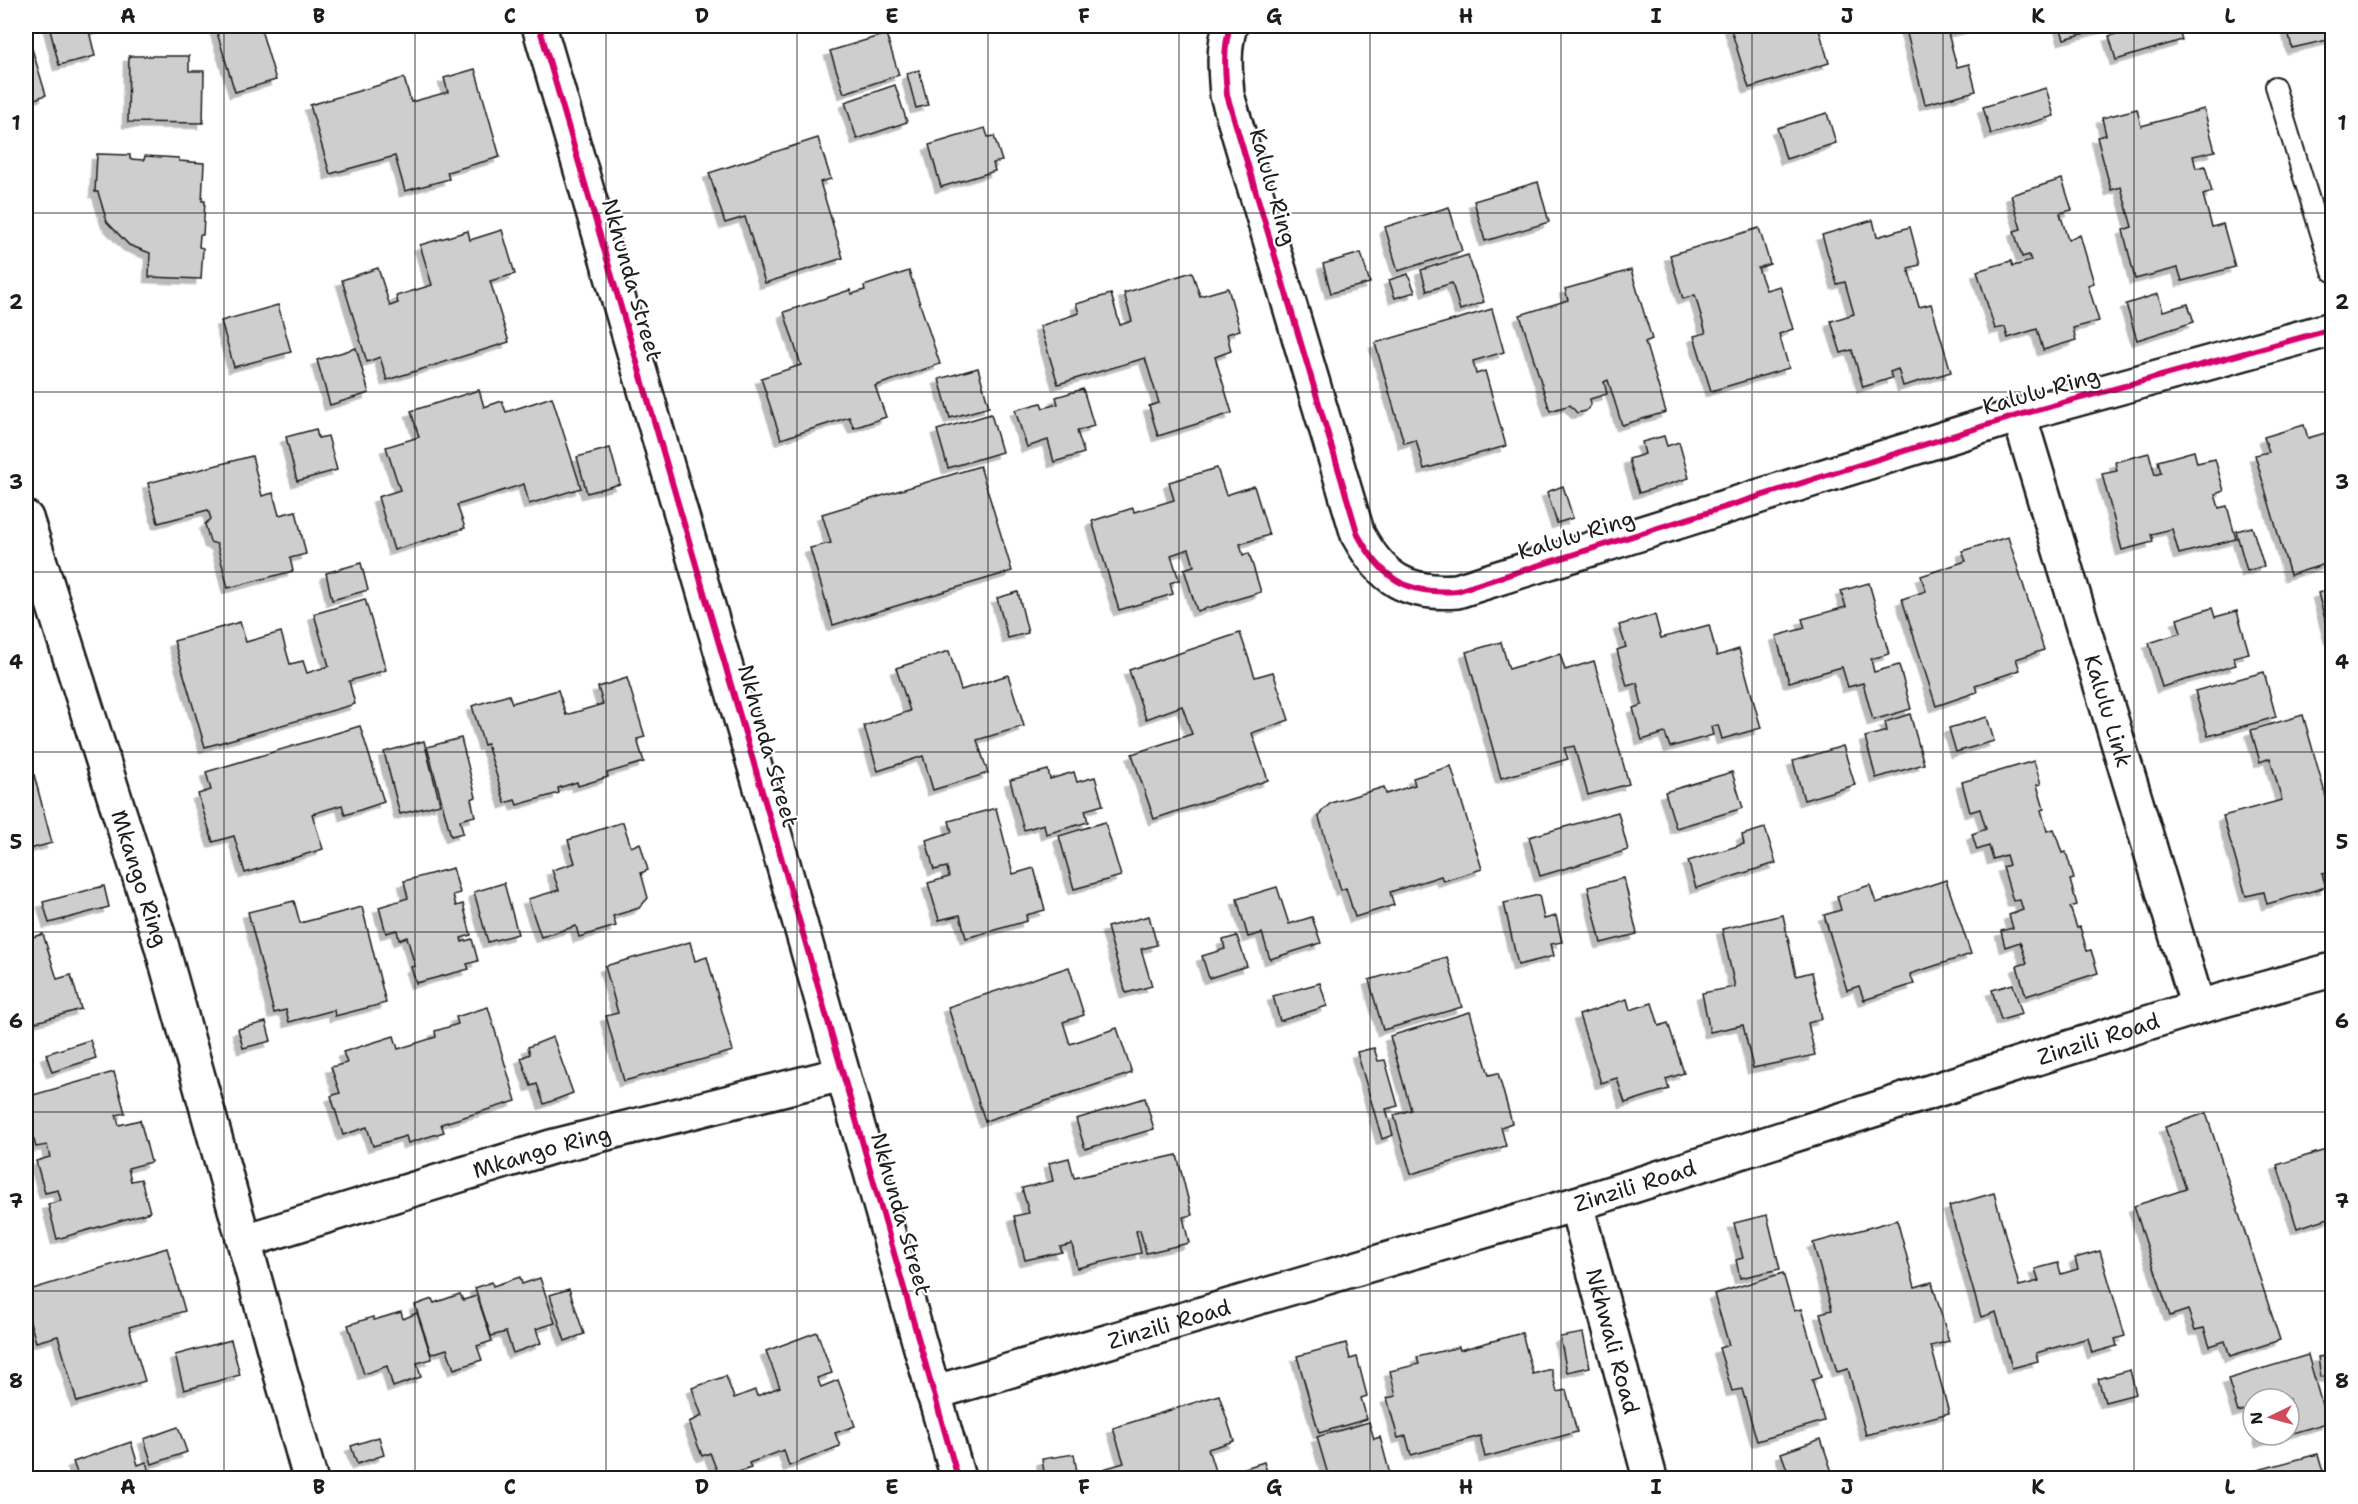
<svg xmlns="http://www.w3.org/2000/svg" width="2358" height="1504" viewBox="0 0 2358 1504" font-family="'Shantell Sans',sans-serif">
<style>
.building{fill:#cecece;stroke:#1c1c1c;stroke-width:1.5;filter:url(#shadow)}
.lines{fill:none;stroke-linecap:round;stroke-linejoin:round}
.lane-casing{stroke:#1c1c1c;stroke-width:22}
.street-casing{stroke:#1c1c1c;stroke-width:38}
.lane{stroke:#fff;stroke-width:18}
.street{stroke:#fff;stroke-width:33}
.cycleway-casing{stroke:#fff;stroke-width:10}
.cycleway{stroke:#d6006c;stroke-width:6}
.grid{fill:none;stroke:#1c1c1c;stroke-width:1.5;stroke-opacity:0.55}
.labels{text-anchor:middle;dominant-baseline:central;stroke-width:4.5;stroke-linejoin:round;paint-order:stroke}
.street-label{font-size:22px;fill:#1c1c1c;stroke:#fff}
.neatline{fill:none;stroke:#1c1c1c;stroke-width:2}
.grid-label{font-size:20px;text-anchor:middle;font-weight:bold;fill:#1c1c1c}
</style>
<defs>
<filter id="shadow"><feDropShadow dx="-5.5" dy="5.5" stdDeviation="0" flood-color="#0004"/></filter>
</defs>
<rect width="100%" height="100%" fill="#fff"/>
<filter id="ink" filterUnits="userSpaceOnUse"><feTurbulence type="fractalNoise" baseFrequency=".0167" numOctaves="2"/><feDisplacementMap in="SourceGraphic" scale="12" xChannelSelector="R" yChannelSelector="G"/><feConvolveMatrix kernelMatrix="1 2 1 2 8 2 1 2 1" color-interpolation-filters="sRGB"/></filter>
<g filter="url(#ink)">
<!-- building -->
<g class="building">
<path d="M49,26h54l1,2 -15,3 6,25 -36,9z"/>
<path d="M215,26h45l16,54 -41,12z"/>
<path d="M1730,26h88l11,37 -80,25z"/>
<path d="M1905,26h74l-31,7 9,34 12,-3 7,27 -51,13z"/>
<path d="M2060,26h51l-47,13z"/>
<path d="M2143,26h35l4,14 -66,20 -7,-24z"/>
<path d="M2287,26h45v13l-40,9z"/>
<path d="M26,29l20,66 -20,7z"/>
<path d="M886,34l13,41 -55,18 -14,-42z"/>
<path d="M129,56h60v15h15l-1,52 -75,-1z"/>
<path d="M475,69l25,88 -53,15 2,7 -44,12 -10,-35 -65,18 -20,-69 94,-27 7,24 37,-10 -4,-14z"/>
<path d="M919,70l9,35 -12,3 -9,-34z"/>
<path d="M895,85l12,37 -50,17 -12,-37z"/>
<path d="M2046,88l8,28 -63,18 -8,-27z"/>
<path d="M2137,109l4,17 63,-17 11,42 -22,5 3,12 9,-2 7,26 -9,3 9,32 11,-3 12,43 -53,14 -4,-13 -43,11 -12,-49 9,-3 -11,-40 -10,3 -14,-53 9,-2 -4,-17z"/>
<path d="M1827,113l9,30 -50,16 -9,-31z"/>
<path d="M985,128l3,9 6,-1 8,25 -9,2 2,8 -54,16 -12,-42z"/>
<path d="M818,138l13,41 -11,3 23,76 -78,25 -20,-66 -20,6 -16,-50z"/>
<path d="M97,154l33,1v4l14,1 1,-4 34,2v3l25,2 -2,38h3l-2,34h-3l-1,12 4,1 -2,31 -52,-2 1,-24 -21,-8 -22,-23 -9,-30h-3z"/>
<path d="M2062,179l10,31 -12,3 8,27 12,-5 14,48 -6,2 11,36 -26,7 3,12 -33,10 -6,-21 -29,9 -3,-11 -10,2 -18,-58 34,-10 2,5 18,-5 -2,-6 -7,2 -8,-26 7,-2 -10,-34z"/>
<path d="M1538,182l11,40 -64,19 -11,-40z"/>
<path d="M1449,207l13,44 -64,20 -13,-44z"/>
<path d="M1873,220l4,17 33,-10 10,38 -12,3 11,39 12,-3 20,68 -48,14 -5,-17 -8,3 2,6 -29,9 -11,-37 -11,3 -10,-32 23,-7 -9,-32 -8,2 -15,-49z"/>
<path d="M1759,228l11,36 -12,4 8,22 14,-4 13,43 -14,5 10,34 -78,23 -17,-55 12,-3 -11,-38 -12,4 -13,-44z"/>
<path d="M502,230l13,44 -25,7 19,61 -122,38 -7,-23 -13,5 -25,-82 36,-12 12,38 8,-3 -2,-7 36,-11 -12,-40 48,-14 2,9z"/>
<path d="M1361,253l9,30 -39,10 -8,-29z"/>
<path d="M1468,255l16,47 -24,8 -8,-27 -25,8 -6,-21z"/>
<path d="M1631,270l21,69 -7,3 21,70 -44,13 -14,-45 -4,2 3,12 -17,5 1,6 -5,6 -9,2 -7,-8 -20,6 -30,-96 48,-15 -3,-11z"/>
<path d="M909,271l31,93 -65,22 11,31 -32,11 -5,-11 -68,22 -20,-61 40,-13 -17,-53 66,-22 2,4 13,-4 -1,-4z"/>
<path d="M1192,272l8,24 28,-8 12,42 -13,4 4,17 -16,6 17,56 -74,23 -9,-30 10,-3 -14,-45 -87,26 -18,-58 39,-13 -3,-9 35,-10 9,31 12,-4 -8,-28z"/>
<path d="M1408,274l7,18 -20,6 -6,-18z"/>
<path d="M2158,294l5,17 25,-7 6,18 -57,18 -11,-36z"/>
<path d="M278,305l13,47 -57,15 -13,-46z"/>
<path d="M1492,309l12,43 -31,9 3,13 9,-3 21,75 -82,23 -8,-29 -12,3 -29,-100z"/>
<path d="M356,348l13,45 -39,12 -13,-45z"/>
<path d="M978,368l11,39 -39,11 -11,-39z"/>
<path d="M1083,389l11,37 -17,5 7,22 -30,9 -6,-22 -21,7 -12,-37 26,-7 2,5 15,-4 -2,-7z"/>
<path d="M479,390l5,17 18,-6 4,11 46,-15 29,91 -52,16 -5,-20 -67,21 8,23 -71,22 -16,-53 22,-7 -14,-43 33,-10 -8,-26z"/>
<path d="M991,414l11,38 -54,16 -11,-38z"/>
<path d="M2304,425l4,13 24,-7v131l-42,13 -35,-120 14,-3 -5,-15z"/>
<path d="M316,429l2,9 10,-2 9,34 -40,11 -11,-44z"/>
<path d="M1664,436l3,10 12,-4 10,36 -50,15 -10,-34 16,-5 -3,-12z"/>
<path d="M610,448l10,36 -33,9 -10,-36z"/>
<path d="M2194,451l3,12 18,-4 9,32 -9,3 4,14 8,-2 9,33 -57,15 -7,-25 -21,5 2,8 -31,8 -20,-76 15,-3 -2,-9 34,-9 6,22 6,-2 -3,-12z"/>
<path d="M252,456l10,40 11,-3 6,22 17,-4 10,43 -16,4 3,13 -65,17 -11,-44 -7,-2 -5,-18 6,-5 -3,-9 -50,13 -10,-40z"/>
<path d="M980,466l32,105 -179,54 -23,-77 21,-5 -9,-29z"/>
<path d="M1217,468l9,27 28,-9 15,49 -29,9 3,11 6,-2 12,39 -64,19 -13,-42 10,-3 -5,-17 -18,6 8,25 -9,3 3,11 -54,16 -27,-89 41,-13 1,4 40,-12 -5,-18z"/>
<path d="M1563,486l10,32 -16,5 -10,-31z"/>
<path d="M2252,527l12,39 -17,5 -11,-40z"/>
<path d="M2008,537l36,113 -28,9 4,11 -45,15 2,7 -41,14 -34,-107 24,-8 -5,-15 45,-15 -4,-10z"/>
<path d="M361,563l7,27 -36,10 -6,-27z"/>
<path d="M1869,583l20,71 -18,5 3,13 25,-7 12,44 -38,11 -10,-37 -15,4 -6,-20 -53,15 -13,-46 29,-8 -3,-9 44,-12 -5,-16z"/>
<path d="M2332,589v48l-2,1 -12,-45z"/>
<path d="M1018,592l10,41 -20,5 -11,-40z"/>
<path d="M365,599l21,71 -37,11 6,23 -150,43 -31,-106 66,-19 6,20 35,-10 9,32 13,-3 4,12 22,-7 -15,-52z"/>
<path d="M2212,608l3,9 22,-6 12,42 -16,4 3,8 -74,22 -13,-44 32,-10 -4,-14z"/>
<path d="M1655,615l6,23 48,-13 8,31 22,-7 22,79 -39,11 -4,-14 -7,2 2,8 -43,12 -5,-14 -23,7 -9,-32 9,-3 -5,-22 -10,3 -10,-36 9,-3 -7,-22z"/>
<path d="M1240,633l15,44 18,-5 16,48 -37,13 16,47 -114,39 -22,-65 60,-20 -10,-28 -36,13 -17,-49z"/>
<path d="M1501,642l8,27 51,-15 5,16 29,-9 35,123 -41,11 -14,-49 -10,2 4,11 -67,19 -35,-126z"/>
<path d="M949,651l12,39 47,-15 16,51 -47,14 11,33 -55,17 -10,-34 -45,15 -14,-45 46,-15 -14,-43z"/>
<path d="M2264,672l12,45 -68,19 -13,-45z"/>
<path d="M627,678l18,59 -8,2 7,23 -37,11 1,4 -30,9 -1,-4 -19,6 1,5 -42,12 -2,-5 -10,3 -18,-59 -3,1 -12,-39 37,-11 3,8 46,-13 8,25 37,-11 -5,-17z"/>
<path d="M1910,714l14,50 -48,14 -11,-41 22,-6 -2,-9z"/>
<path d="M2303,715l29,103v54l-10,2 4,13 -59,17 -3,-12 -18,4 -23,-80 59,-16 -12,-42 -10,4 -9,-32z"/>
<path d="M1987,717l7,24 -38,11 -7,-24z"/>
<path d="M360,726l24,76 -39,13 -3,-10 -30,9 11,35 -78,24 -11,-37 -21,6 -15,-48 13,-4 -5,-18z"/>
<path d="M461,738l15,59 -5,2 4,17 -15,4 3,13 -12,3 -24,-89z"/>
<path d="M424,741l16,63 -40,10 -16,-62z"/>
<path d="M1843,746l12,39 -51,15 -11,-39z"/>
<path d="M2034,761l7,23 -4,1 7,24 -3,1 6,21 7,-2 8,24 4,-1 8,27 -4,1 7,25 -7,2 7,21 3,-1 7,24 4,-1 7,23 -72,23 -9,-30 10,-3 -7,-21 -15,5 -4,-16 12,-3 -4,-13 14,-5 -3,-10 -7,1 -10,-34 6,-2 -3,-10 -13,4 -4,-13 -12,4 -5,-16 14,-5 -6,-20 -10,3 -8,-30z"/>
<path d="M1451,766l31,103 -39,12 -2,-5 -51,16 4,13 -39,12 -9,-29 -5,2 -20,-66 -2,-7 3,-6 9,-8 53,-16 2,7 29,-9 -2,-7z"/>
<path d="M32,767l20,76 -26,7v-81z"/>
<path d="M1048,770l2,9 24,-7 3,10 18,-5 8,28 -18,5 3,12 -42,12 -2,-10 -20,6 -14,-50z"/>
<path d="M1732,772l11,36 -67,20 -11,-36z"/>
<path d="M996,808l17,66 21,-6 11,42 -19,5 1,6 -61,17 -6,-23 -21,5 -11,-37 21,-6 -2,-10 -13,3 -8,-30 26,-8 -3,-11z"/>
<path d="M1618,812l10,38 -88,26 -11,-39z"/>
<path d="M623,822l8,25 9,-4 8,27 -7,3 7,25 -9,10 -26,8 3,10 -37,11 -3,-11 -35,11 -13,-38 31,-9 -7,-20 23,-7 -7,-23z"/>
<path d="M1105,822l16,54 -47,13 -15,-53z"/>
<path d="M1765,828l11,35 -80,25 -8,-27 56,-17 -2,-9z"/>
<path d="M453,868l7,25 -7,2 3,11 7,-2 8,31 -10,3 1,4 10,-3 6,22 -11,3 2,5 -53,14 -5,-16 4,-1 -8,-29 -8,3 -2,-10 -11,3 -7,-26 29,-9 -4,-17z"/>
<path d="M1624,878l13,56 -36,9 -13,-56z"/>
<path d="M1946,880l25,74 -61,20 4,10 -50,16 -5,-14 -12,4 -23,-75 17,-5 -4,-14 33,-11 6,18z"/>
<path d="M504,883l14,51 -30,8 -14,-50z"/>
<path d="M104,886l5,21 -60,16 -6,-21z"/>
<path d="M1277,887l12,37 23,-7 9,26 -51,16 -8,-26 -14,4 -11,-38z"/>
<path d="M1539,895l5,24 12,-3 6,26 -11,2 3,12 -36,9 -14,-62z"/>
<path d="M294,901l6,22 62,-16 24,96 -51,13 -1,-6 -45,12 -3,-12 -12,3 -26,-101z"/>
<path d="M1783,915l13,61 16,-4 10,47 -14,4 7,32 -62,13 -10,-43 -33,7 -8,-39 33,-6 -13,-58z"/>
<path d="M1149,916l8,29 -16,4 11,37 -26,7 -19,-66z"/>
<path d="M43,934l14,45 14,-4 10,34 -55,16v-86z"/>
<path d="M1237,936l10,30 -38,12 -7,-22 23,-7 -2,-9z"/>
<path d="M690,942l5,19 12,-4 26,94 -109,30 -18,-65 12,-3 -13,-47z"/>
<path d="M1447,957l15,50 -79,23 -14,-50z"/>
<path d="M1069,967l15,48 -21,7 7,22 47,-16 15,45 -147,48 -37,-114z"/>
<path d="M1320,983l7,23 -47,15 -7,-25z"/>
<path d="M2013,984l9,30 -21,6 -9,-30z"/>
<path d="M1627,999l3,11 22,-7 7,23 9,-3 16,50 -18,6 3,10 -44,14 -8,-25 -16,5 -22,-68z"/>
<path d="M488,1007l28,94 -75,23 3,8 -36,11 -2,-7 -33,10 -6,-19 -24,8 -12,-39 9,-3 -9,-26 16,-4 -4,-11 51,-16 4,13 38,-12 -1,-6 23,-7 -2,-7z"/>
<path d="M1470,1012l19,63 9,-2 14,50 -11,4 5,19 -95,28 -17,-59 17,-5 -21,-74z"/>
<path d="M266,1022l5,19 -28,7 -5,-19z"/>
<path d="M553,1037l20,56 -29,11 -7,-20 -6,2 -10,-28 9,-4 -2,-7z"/>
<path d="M90,1040l6,18 -44,14 -6,-18z"/>
<path d="M1374,1048l4,13 7,-1 13,46 -12,3 7,26 -11,4 -25,-87z"/>
<path d="M114,1072l11,41 -9,2 3,10 21,-5 11,42 -23,6 3,13 10,-2 9,33 -93,27 -9,-35 13,-3 -3,-11 -13,3 -9,-32 14,-4 -3,-12 -11,2 -3,-10 -6,2 -1,-42z"/>
<path d="M1145,1098l9,31 -69,20 -9,-30z"/>
<path d="M2206,1113l74,227 -50,16 -5,-15 -15,5 -6,-18 -9,2 -7,-20 -18,6 -36,-110 52,-17 -21,-62z"/>
<path d="M2332,1148v69l-35,11 -20,-63z"/>
<path d="M1177,1155l15,60 -9,2 6,26 -43,10 -6,-23 -4,1 5,22 -64,15 -5,-24 -12,3 2,5 -37,8 -11,-44 15,-3 -7,-25 31,-7 -4,-18 20,-5 5,20z"/>
<path d="M1994,1193l25,93 20,-5 -4,-12 23,-6 3,11 17,-5 -3,-11 25,-7 25,85 -10,3 2,7 -25,7 -4,-15 -52,15 2,8 -26,7 -16,-56 -15,5 -32,-111z"/>
<path d="M1767,1215l13,54 -40,9 -4,-18 7,-2 -9,-35z"/>
<path d="M1897,1220l18,67 17,-5 17,59 -18,5 18,67 -83,22 -18,-66 -11,3 -17,-59 12,-3 -19,-67z"/>
<path d="M167,1248l18,63 -56,16 16,54 -68,21 -19,-66 -22,6 -10,-34v-17z"/>
<path d="M1783,1273l11,38 7,-2 20,68 -9,3 12,41 -67,20 -15,-52 -10,2 -13,-43 10,-3 -15,-51z"/>
<path d="M520,1277l2,7 18,-6 15,45 -19,6 5,14 -28,10 -7,-21 -15,4 -16,-48 17,-6 1,4z"/>
<path d="M569,1289l15,45 -19,7 -15,-46z"/>
<path d="M460,1294l3,6 14,-4 15,45 -15,5 5,14 -28,9 -7,-20 -16,5 -16,-49 17,-6 2,4z"/>
<path d="M401,1312l2,7 14,-6 15,46 -15,4 4,14 -28,10 -6,-21 -23,8 -16,-49 25,-8 1,3z"/>
<path d="M817,1332l15,41 -15,5 4,9 17,-7 17,46 -20,7 5,13 -51,20 -5,-16 -35,13 2,5 -31,10 -10,-25 -8,3 -13,-34 13,-6 -10,-28 34,-12 8,22 21,-8 2,6 23,-9 -14,-36z"/>
<path d="M1522,1333l11,41 18,-5 6,23 9,-2 11,42 -92,25 -5,-21 -69,19 -5,-19 -8,2 -11,-40 9,-2 -6,-25 29,-7 -2,-7 42,-10 1,3z"/>
<path d="M1583,1333l7,34 -23,5 -7,-35z"/>
<path d="M231,1340l9,35 -56,15 -9,-35z"/>
<path d="M1346,1343l4,16 7,-2 10,39 -6,2 6,21 -48,14 -22,-77z"/>
<path d="M2308,1355l19,68 -38,11v-35h-36v13l-1,-4 -14,4 -10,-33z"/>
<path d="M2332,1355v21l-11,1 -3,-20z"/>
<path d="M2130,1370l6,24 -31,8 -7,-23z"/>
<path d="M1219,1395l15,46 -26,8 9,28 47,-15 5,16h-163l-3,-9 21,-6 -11,-35z"/>
<path d="M1369,1422l5,17 6,-2 11,41h-62l-12,-41z"/>
<path d="M178,1427l9,25 -35,12 -8,-25z"/>
<path d="M2259,1435h26l-24,7z"/>
<path d="M379,1437l5,18 -27,9 -6,-18z"/>
<path d="M1821,1439l13,39h-33l-3,-9 -10,3 -7,-19z"/>
<path d="M131,1442l7,23 8,-3 5,16h-72l-6,-16z"/>
<path d="M1074,1454l4,24h-33l-3,-19z"/>
<path d="M2318,1454l7,24h-74l-1,-6z"/>
</g>
<g class="lines">
<defs>
<path id="lane" d="M2275,86l57,186"/>
<g id="street">
<path d="M539,26l243,834 176,618"/>
<path d="M1230,26c-7,23 -5,44 -3,69l131,440c24,44 49,60 99,56l562,-176 313,-86"/>
<path id="s1" d="M2019,415l179,592"/>
<path id="s2" d="M26,518l135,426 149,534"/>
<path id="s3" d="M1576,1204l74,274"/>
<path id="s4" d="M245,1241l306,-94 291,-73"/>
<path id="s5" d="M933,1393l643,-189 622,-197 134,-37"/>
</g>
</defs>
<!-- lane casing -->
<use href="#lane" class="lane-casing"/>
<!-- street casing -->
<use href="#street" class="street-casing"/>
<!-- lane -->
<use href="#lane" class="lane"/>
<!-- street -->
<use href="#street" class="street"/>
<defs>
<g id="cycleway">
<path d="M539,26l243,834 176,618"/>
<path d="M1230,26c-7,23 -5,44 -3,69l131,440c24,44 49,60 99,56l562,-176 313,-86"/>
</g>
</defs>
<!-- cycleway casing -->
<use href="#cycleway" class="cycleway-casing"/>
<!-- cycleway -->
<use href="#cycleway" class="cycleway"/>
</g>
</g>
<!-- grid -->
<path class="grid" d="M224,26v1452M415,26v1452M606,26v1452M797,26v1452M988,26v1452M1179,26v1452M1370,26v1452M1561,26v1452M1752,26v1452M1943,26v1452M2134,26v1452M26,213h2306M26,392h2306M26,572h2306M26,752h2306M26,932h2306M26,1112h2306M26,1291h2306"/>
<g class="labels">
<!-- street labels -->
<g class="street-label">
<text transform="translate(1273 187) rotate(74)">Kalulu Ring</text>
<text transform="translate(632 280) rotate(74)">Nkhunda Street</text>
<text transform="translate(2041 391) rotate(-16)">Kalulu Ring</text>
<text transform="translate(1576 535) rotate(-17)">Kalulu Ring</text>
<text stroke="none"><textPath href="#s1" startOffset="309">Kalulu Link</textPath></text>
<text transform="translate(768 746) rotate(74)">Nkhunda Street</text>
<text stroke="none"><textPath href="#s2" startOffset="378">Mkango Ring</textPath></text>
<text stroke="none"><textPath href="#s5" startOffset="1218">Zinzili Road</textPath></text>
<text stroke="none"><textPath href="#s4" startOffset="310">Mkango Ring</textPath></text>
<text stroke="none"><textPath href="#s5" startOffset="732">Zinzili Road</textPath></text>
<text transform="translate(901 1214) rotate(74)">Nkhunda Street</text>
<text stroke="none"><textPath href="#s5" startOffset="246">Zinzili Road</textPath></text>
<text stroke="none"><textPath href="#s3" startOffset="142">Nkhwali Road</textPath></text>
</g>
</g>
<!-- margin -->
<rect width="2358" height="1504" fill="none" stroke="#fff" stroke-width="66"/>
<!-- north arrow -->
<g transform="translate(2271 1417) rotate(265)"><circle r="28" fill="#ffffff" stroke="#a4a4a4" stroke-width="1.5"/>
<path d="M0-4.5L10 22L0 15L-10 22Z" fill="#d1495b"/>
<text y="-9" font-size="16" font-weight="bold" text-anchor="middle" fill="#1c1c1c">N</text>
</g>
<rect x="33" y="33" width="2292" height="1438" class="neatline"/>
<g class="grid-label">
<text x="128" y="23">A</text>
<text x="319" y="23">B</text>
<text x="510" y="23">C</text>
<text x="702" y="23">D</text>
<text x="892" y="23">E</text>
<text x="1084" y="23">F</text>
<text x="1274" y="23">G</text>
<text x="1466" y="23">H</text>
<text x="1656" y="23">I</text>
<text x="1847" y="23">J</text>
<text x="2038" y="23">K</text>
<text x="2230" y="23">L</text>
<text x="16" y="130">1</text>
<text x="2342" y="130">1</text>
<text x="16" y="309">2</text>
<text x="2342" y="309">2</text>
<text x="16" y="489">3</text>
<text x="2342" y="489">3</text>
<text x="16" y="669">4</text>
<text x="2342" y="669">4</text>
<text x="16" y="849">5</text>
<text x="2342" y="849">5</text>
<text x="16" y="1028">6</text>
<text x="2342" y="1028">6</text>
<text x="16" y="1208">7</text>
<text x="2342" y="1208">7</text>
<text x="16" y="1388">8</text>
<text x="2342" y="1388">8</text>
<text x="128" y="1494">A</text>
<text x="319" y="1494">B</text>
<text x="510" y="1494">C</text>
<text x="702" y="1494">D</text>
<text x="892" y="1494">E</text>
<text x="1084" y="1494">F</text>
<text x="1274" y="1494">G</text>
<text x="1466" y="1494">H</text>
<text x="1656" y="1494">I</text>
<text x="1847" y="1494">J</text>
<text x="2038" y="1494">K</text>
<text x="2230" y="1494">L</text>
</g>
</svg>
